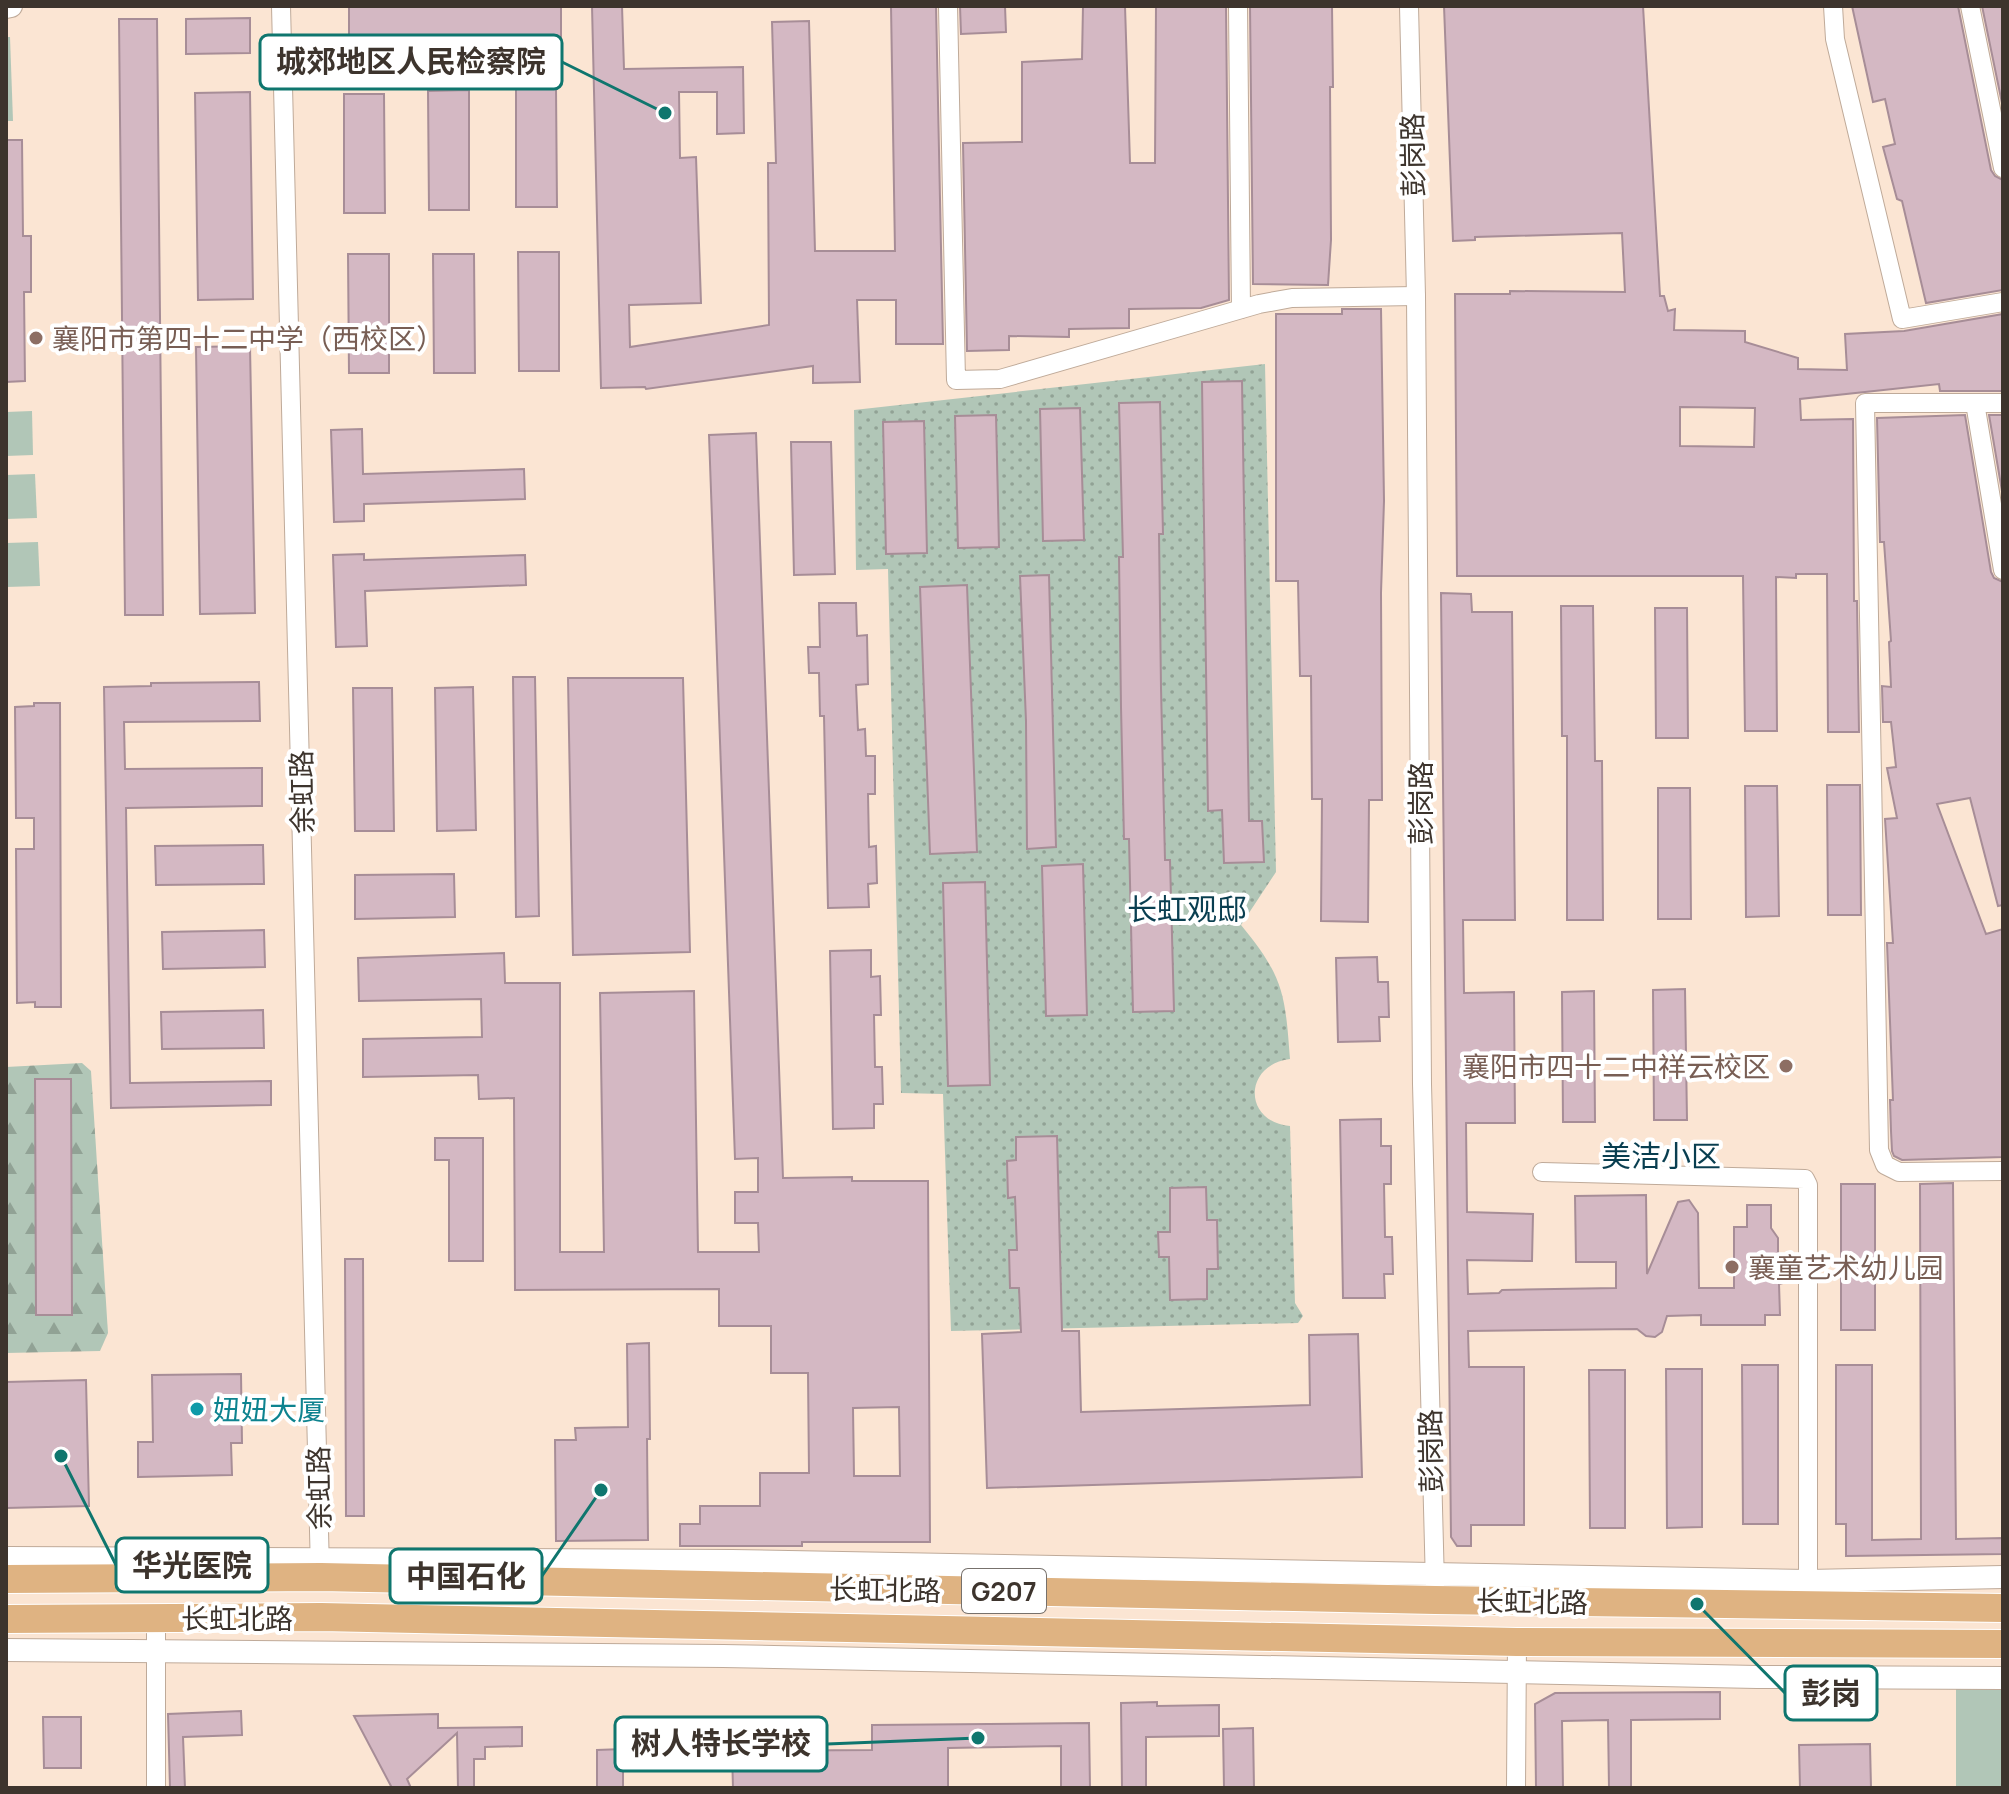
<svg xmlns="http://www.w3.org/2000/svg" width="2009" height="1794" viewBox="0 0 2009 1794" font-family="Manrope,'Noto Sans SC',sans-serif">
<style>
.grass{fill:url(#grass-dots)}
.forest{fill:url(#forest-firs)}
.park{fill:#b1c6b7}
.building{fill:#d4b8c3;stroke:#a78d97;stroke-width:2;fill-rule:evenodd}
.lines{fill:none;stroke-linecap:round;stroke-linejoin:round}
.minor-casing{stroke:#bfaa99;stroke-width:20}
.tertiary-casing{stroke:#bfaa99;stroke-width:24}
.trunk-casing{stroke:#fff;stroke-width:30}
.minor{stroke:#fff;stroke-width:18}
.tertiary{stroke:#fff;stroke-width:22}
.trunk{stroke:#dfb382;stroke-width:28}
.education-dot{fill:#8d6e63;stroke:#fff;stroke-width:3}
.culture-dot{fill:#0f9aa8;stroke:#fff;stroke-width:3}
.labels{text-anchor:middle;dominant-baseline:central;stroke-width:8;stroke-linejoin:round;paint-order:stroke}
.shield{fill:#fff;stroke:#77716c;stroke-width:2}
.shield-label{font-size:26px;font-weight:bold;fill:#3d342d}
.street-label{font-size:28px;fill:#3d342d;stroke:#fff}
.education-label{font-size:28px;fill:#785e54;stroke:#fff;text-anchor:start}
.culture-label{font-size:28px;fill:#0d838f;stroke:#fff;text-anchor:start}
.neighbourhood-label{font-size:30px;fill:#093e50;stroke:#fff}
.leader{fill:none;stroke:#0f766e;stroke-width:3}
.callout-dot{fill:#0f766e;stroke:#fff;stroke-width:3}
.callout{fill:#fff;stroke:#0f766e;stroke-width:3}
.callout-label{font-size:30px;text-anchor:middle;font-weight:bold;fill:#3d342d}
</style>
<defs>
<pattern id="grass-dots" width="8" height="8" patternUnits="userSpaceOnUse" patternTransform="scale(2)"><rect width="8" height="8" fill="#b1c6b7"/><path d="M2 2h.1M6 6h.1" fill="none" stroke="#91a295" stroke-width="1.8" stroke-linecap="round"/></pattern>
<pattern id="forest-firs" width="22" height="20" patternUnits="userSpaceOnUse" patternTransform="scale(2)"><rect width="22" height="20" fill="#b1c6b7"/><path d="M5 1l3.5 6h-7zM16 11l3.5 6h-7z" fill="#91a295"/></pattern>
</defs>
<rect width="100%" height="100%" fill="#fbe5d3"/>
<!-- grass -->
<path class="grass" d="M1265,364l11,508 -35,53c43,52 44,69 49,134 -47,6 -47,63 0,67l5,177 8,13 -5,7 -347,8 -8,-237 -42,-1 -13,-524 -32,1 -2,-160z"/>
<!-- forest -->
<path class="forest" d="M82,1063l9,8 17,262 -8,18 -94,2v-286z"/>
<!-- park -->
<g class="park">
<path d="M6,37h4l3,84h-7z"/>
<path d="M32,411l1,44 -27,1v-44z"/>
<path d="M35,474l2,44 -31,1v-44z"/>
<path d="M38,542l2,44 -34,1v-44z"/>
<rect x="1956" y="1678" width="47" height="110"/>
</g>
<!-- building -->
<g class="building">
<path d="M349,6h212v36l-212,1z"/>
<path d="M592,6h30l2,63 119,-2 1,66 -27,1v-42h-38l1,66 16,-1 5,146 -72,2 1,42 139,-22 -1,-162h8l-4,-141 37,-1 6,230h80l-4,-245h45l7,338h-47v-44h-39l3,82 -47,1v-17l-167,23 -1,-2 -44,1z"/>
<path d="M960,6h45l1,26 -45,2z"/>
<path d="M1083,6h42l5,157h25l1,-157h70l3,294 -28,8 -72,1v19l-60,1v8l-60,-1v14l-42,1 -4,-208 59,-1v-80l60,-3z"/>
<path d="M1250,6h82l1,81h-3l1,153 -3,45 -75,-1z"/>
<path d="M1444,6h199l17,290h4l4,15 7,-2 -1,21 71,1v11l53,16v11l49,1 -2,-36 59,-3 99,-17v77h-63l-1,-7 -139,15 1,21 52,-1 1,182h3l2,131h-31l-1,-158h-31v4l-20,-1 1,154h-32l-2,-155h-286l-2,-282h55v-3l115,1 -3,-59 -147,4v3l-22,1zM1680,407l75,1 -1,39 -74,-1z"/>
<path d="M1852,6h106l33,164 4,6 8,4v110l-77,13 -24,-102 -5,-2 -14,-52 12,-3 -10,-45 -12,3z"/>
<path d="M1982,6h21v102z"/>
<path d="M250,18v35l-64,1v-35z"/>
<path d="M119,19h38l6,596h-38z"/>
<path d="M516,88h40l1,119h-41z"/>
<path d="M469,90v120h-40l-1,-119z"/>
<path d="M250,92l3,207 -55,1 -3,-207z"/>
<path d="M344,94h40l1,119h-41z"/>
<path d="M6,140h16l1,96h8v56h-7l1,89 -19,1z"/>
<path d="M518,252h41v119h-40z"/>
<path d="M348,254h41v119h-40z"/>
<path d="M433,254h41l1,119h-41z"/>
<path d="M1342,309h39l3,192 -3,92 1,207h-13l-1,122 -47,-1 1,-122h-10l-1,-123h-11l-2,-95h-22v-267h66z"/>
<path d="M250,346l5,267 -55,1 -4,-267z"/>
<path d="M1242,381l7,440h13l2,41 -40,1 -2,-53 -14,1 -6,-429z"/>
<path d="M1160,402l3,132h-4l2,154 4,172h5l4,151 -41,1 -4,-173h-5l-3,-132 -2,-150h4l-4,-154z"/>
<path d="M1080,408l4,132 -41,1 -3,-132z"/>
<path d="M996,415l3,132 -41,1 -3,-132z"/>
<path d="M1965,415l26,157 3,6 9,4v323l-5,1 -28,-108 -33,6 49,130 17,-5v228l-101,3 -8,-4 -2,-5 -1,-20 -1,-31h3l-6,-157h6l-8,-124 12,-1 -10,-50 9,-1 -5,-45h-8l-1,-36 9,1 -2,-45 2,-1 -7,-99h-4l-3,-124z"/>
<path d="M1989,415h14v82z"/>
<path d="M924,421l3,132 -41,1 -3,-132z"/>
<path d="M362,429l1,45 161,-5 1,30 -161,5v17l-30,1 -3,-92z"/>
<path d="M756,433l27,745 69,-1v4h76l2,361h-128v4h-122v-22h20v-18h60v-33h49l-1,-100h-37v-47h-52v-37l-204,1 -1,-192 -35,1 -1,-24 -115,2v-38l119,-2 -1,-38 -122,2 -1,-43 146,-5 1,30h55v269h44l-4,-259 94,-2 4,261h61l-1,-29h-23v-31h23v-34l-23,1 -26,-724zM899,1407l1,69h-46l-1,-68z"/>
<path d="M791,442h40l4,132 -41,1z"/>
<path d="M364,554v6l161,-5 1,30 -161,6 2,55 -31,1 -3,-92z"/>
<path d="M1049,575l7,272 -29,2 -1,-128 -6,-145z"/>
<path d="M967,585l10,267 -47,2 -10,-267z"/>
<path d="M1441,593l30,1 1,18h40l3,308h-52l1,73 50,-1 1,131h-49l1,89 66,2 -1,47 -65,-1 1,34 31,-1 3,-3 114,-2v-26h-40l-1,-66 71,-1 1,79 31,-72 11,-2 9,13 1,75h35v-61h13v-22h24v23l7,10v28l4,3 1,14 -4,1 1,31h-15v10h-64v-10l-34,1 -5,16 -7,5 -9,-1 -9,-7 -169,2 1,36h55v158h-53v21h-14l-6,-9z"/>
<path d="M819,603h37l1,33 10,-1 1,49 -12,1 2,45 7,-1 1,27h9v38h-7l1,53 7,-1 1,37 -9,1 1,23 -41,1 -4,-192h-4l-1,-43h-10l-1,-26h12z"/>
<path d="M1561,606h32l2,155h7l1,159h-36v-184h-5z"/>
<path d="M1655,608h32l1,130h-32z"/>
<path d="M513,677h22l4,239 -23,1z"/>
<path d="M568,678h115l7,274 -117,3z"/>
<path d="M259,682l1,39 -136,1 1,47 137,-1v38l-136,2 4,275 141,-2v24l-160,3 -7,-421 47,-1v-3z"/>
<path d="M473,687l3,143 -39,1 -2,-143z"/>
<path d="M353,688h39l2,143h-39z"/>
<path d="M34,703h26l1,304h-26v-5l-18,1 -1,-154h18v-31h-18l-1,-111 19,-1z"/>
<path d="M1827,785h33l1,130h-33z"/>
<path d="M1745,786h32l2,130 -33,1z"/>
<path d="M1658,788h32l1,131h-33z"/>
<path d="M263,845l1,39 -108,1 -1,-39z"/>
<path d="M1083,864l4,151 -41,1 -4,-150z"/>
<path d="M454,874l1,43 -100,2v-44z"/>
<path d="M985,882l5,203 -42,1 -5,-203z"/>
<path d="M264,930l1,37 -102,2 -1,-37z"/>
<path d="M871,950v27l9,-1 1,39h-7l1,52h7l1,37h-9v24l-41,1 -3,-178z"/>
<path d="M1377,957l1,25h10l1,35h-10l1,24 -42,1 -2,-84z"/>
<path d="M1685,989l2,131h-33l-1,-130z"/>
<path d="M1594,991l1,131h-32l-1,-130z"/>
<path d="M263,1010l1,38 -102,1 -1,-37z"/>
<path d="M35,1079h36l1,236h-36z"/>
<path d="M1381,1119v27h10v38h-7l1,53h7l1,37h-9l1,24h-42l-3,-178z"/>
<path d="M1057,1136l5,195h17l2,81 229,-7 -1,-70 49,-1 4,143 -375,11 -5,-154 39,-2 -2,-44h-9l-1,-38h8l-2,-53 -7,1 -1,-37 9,-1v-23z"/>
<path d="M435,1138h48v123h-34v-101h-14z"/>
<path d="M1953,1183l3,356 47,-1v16l-157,2v-32h-10v-159h36v175l49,-1 -1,-355z"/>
<rect x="1841" y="1184" width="34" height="146"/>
<path d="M1206,1187l1,33h10l1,49h-11v30l-37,1 -1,-43h-10l-1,-25h12v-44z"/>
<path d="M345,1259h18l1,257h-18z"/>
<path d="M649,1343l1,96h-3l1,101 -92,1 -1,-101h21l-1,-12 53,-1 -1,-83z"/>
<path d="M1742,1365h36v159h-35z"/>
<path d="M1666,1369h36v158l-35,1z"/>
<path d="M1589,1370h36v158h-35z"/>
<path d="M241,1374l1,69h-11l1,32 -94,2v-35h15l-1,-67z"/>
<path d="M86,1380l3,126 -83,2v-126z"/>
<path d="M1720,1692v27l-89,1v68h-22l-1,-68 -46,1 1,67h-27l-1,-84 20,-11z"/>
<path d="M1157,1702v4l62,-1v31l-73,1v51h-24l-1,-85z"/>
<path d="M241,1711l1,24 -59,2 2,51h-15l-2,-74z"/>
<path d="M438,1714v14l84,-1v19l-37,1v12h-11v29h-16l-1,-55 -50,46 4,9h-19l-38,-72z"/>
<path d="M43,1717h38v51h-37z"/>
<path d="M1089,1723l1,65h-29v-42l-113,2v40h-215l-1,-37 140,-1v-25z"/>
<path d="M1253,1728l1,60h-30l-1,-59z"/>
<path d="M1870,1744l1,44h-71l-1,-43z"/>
<path d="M623,1749v39h-26v-38z"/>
</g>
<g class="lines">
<defs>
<g id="minor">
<path d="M281,6l39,1565"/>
<path d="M948,6l8,374 44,-1 259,-75 33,-6 124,-2"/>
<path d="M1238,6l3,303"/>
<path d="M1409,6l7,290 6,788 13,501"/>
<path d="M1833,6l2,33 67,280 101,-17"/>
<path d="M1970,6l33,162"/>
<path d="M1975,403l28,167"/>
<path d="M2003,403h-138l14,747 6,15 14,7 104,-1"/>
<path d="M1542,1172l263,7 3,6v396"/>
<path d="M156,1618v170"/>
<path d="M1516,1788l1,-146"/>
</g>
<g id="tertiary">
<path d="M6,7l5,-1"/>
<path d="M6,1558l726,3 1076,20 195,-4"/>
<path d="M6,1650l717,6 1034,21 246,1"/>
</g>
<g id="trunk">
<path d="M6,1579l315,-2 1114,23 568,8"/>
<path d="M6,1619l315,-2 1196,25 486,2"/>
</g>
</defs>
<!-- minor casing -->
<use href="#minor" class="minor-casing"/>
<!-- tertiary casing -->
<use href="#tertiary" class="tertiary-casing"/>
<!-- trunk casing -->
<use href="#trunk" class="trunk-casing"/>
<!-- minor -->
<use href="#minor" class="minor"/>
<!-- tertiary -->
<use href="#tertiary" class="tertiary"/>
<!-- trunk -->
<use href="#trunk" class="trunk"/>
</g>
<!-- markers -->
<g class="education-dot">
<circle cx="36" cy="338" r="8"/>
<circle cx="1786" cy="1066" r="8"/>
<circle cx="1732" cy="1267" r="8"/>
</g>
<circle class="culture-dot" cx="197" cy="1409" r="8"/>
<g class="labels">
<!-- shield labels -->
<rect class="shield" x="962" y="1569" width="84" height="44" rx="6"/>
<g class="shield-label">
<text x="1004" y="1591">G207</text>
</g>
<!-- street labels -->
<g class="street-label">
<text transform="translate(1412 155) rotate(-91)">彭岗路</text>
<text transform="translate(301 792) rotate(-91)">余虹路</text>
<text transform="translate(1420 803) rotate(-90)">彭岗路</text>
<text transform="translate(1430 1451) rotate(-91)">彭岗路</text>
<text transform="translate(318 1488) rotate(-91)">余虹路</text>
<text transform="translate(885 1589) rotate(1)">长虹北路</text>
<text transform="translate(1532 1601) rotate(1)">长虹北路</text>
<text x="237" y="1618">长虹北路</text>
</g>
<!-- education labels -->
<g class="education-label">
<text x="52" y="338">襄阳市第四十二中学（西校区）</text>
<text x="1770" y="1066" text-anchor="end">襄阳市四十二中祥云校区</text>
<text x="1748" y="1267">襄童艺术幼儿园</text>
</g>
<!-- culture labels -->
<g class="culture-label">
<text x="213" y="1409">妞妞大厦</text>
</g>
<!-- neighbourhood labels -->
<g class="neighbourhood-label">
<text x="1187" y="908">长虹观邸</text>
<text x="1661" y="1155">美洁小区</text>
</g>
</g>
<!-- callouts -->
<path class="leader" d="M665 113L562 62M61 1456L116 1565M601 1490L542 1576M1697 1604L1785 1693M978 1738L827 1744"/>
<g class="callout-dot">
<circle cx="665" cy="113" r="8"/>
<circle cx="61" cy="1456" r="8"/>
<circle cx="601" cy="1490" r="8"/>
<circle cx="1697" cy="1604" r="8"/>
<circle cx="978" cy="1738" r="8"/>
</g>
<g class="callout">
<rect x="260" y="35" width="302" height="54" rx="8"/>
<rect x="116" y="1538" width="152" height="54" rx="8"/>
<rect x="390" y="1549" width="152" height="54" rx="8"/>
<rect x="1785" y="1666" width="92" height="54" rx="8"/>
<rect x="615" y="1717" width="212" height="54" rx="8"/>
</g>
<g class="callout-label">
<text x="411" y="72">城郊地区人民检察院</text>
<text x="192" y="1576">华光医院</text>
<text x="466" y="1587">中国石化</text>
<text x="1831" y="1704">彭岗</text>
<text x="721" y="1754">树人特长学校</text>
</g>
<!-- border -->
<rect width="2009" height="1794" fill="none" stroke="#3d342d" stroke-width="16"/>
</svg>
